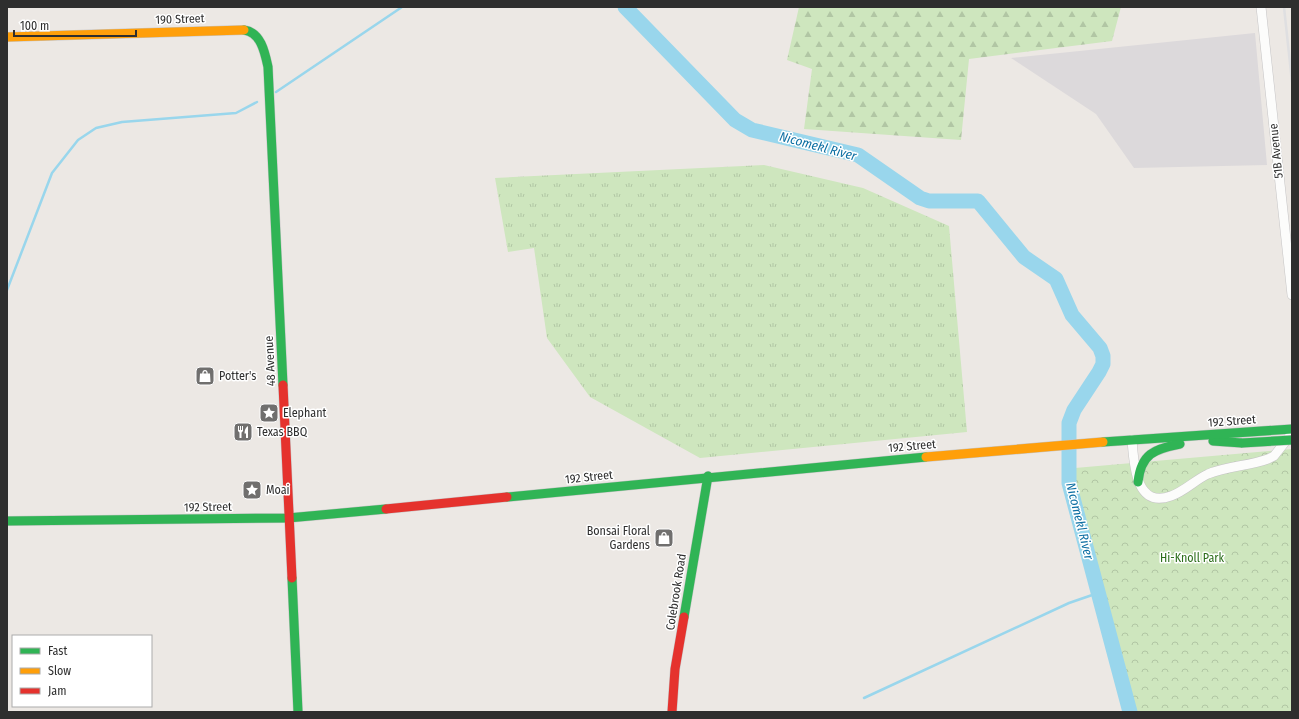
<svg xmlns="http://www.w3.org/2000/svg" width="1299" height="719" viewBox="0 0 1299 719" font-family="'Fira Sans Condensed',sans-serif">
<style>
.industrial{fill:#dcd9db}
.grass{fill:url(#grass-tufts)}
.forest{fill:url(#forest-firs)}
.park{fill:url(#park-crowns)}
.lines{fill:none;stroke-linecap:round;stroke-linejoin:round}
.stream{stroke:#99d6ec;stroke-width:2.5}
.river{stroke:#99d6ec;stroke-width:15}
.street-casing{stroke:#c5c4c5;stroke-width:10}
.fast-casing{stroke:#c5c4c5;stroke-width:10}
.slow-casing{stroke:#c5c4c5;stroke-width:10}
.jam-casing{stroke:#c5c4c5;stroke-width:10}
.street{stroke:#fcfcfb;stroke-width:9}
.fast{stroke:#30b455;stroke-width:9}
.slow{stroke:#ff9f0a;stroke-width:9}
.jam{stroke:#e5322d;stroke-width:9}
.rail{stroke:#dfdfe1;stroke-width:2.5}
.fast-bridge-casing{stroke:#c5c4c5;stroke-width:10;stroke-linecap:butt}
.fast-bridge{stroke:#30b455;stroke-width:9}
.labels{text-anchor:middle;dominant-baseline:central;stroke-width:3;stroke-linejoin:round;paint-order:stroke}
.street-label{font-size:12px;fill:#2e2e2e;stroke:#fff}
.poi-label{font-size:12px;fill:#2e2e2e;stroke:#fff;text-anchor:start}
.park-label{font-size:12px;fill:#2c6e1b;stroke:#fff}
.water-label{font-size:13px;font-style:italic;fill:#0d6fa3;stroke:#fff}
</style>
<defs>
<pattern id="grass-tufts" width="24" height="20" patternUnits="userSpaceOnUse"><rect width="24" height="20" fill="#cee6be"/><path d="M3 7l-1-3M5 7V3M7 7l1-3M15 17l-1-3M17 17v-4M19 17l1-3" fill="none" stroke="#b1c6a4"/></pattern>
<pattern id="forest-firs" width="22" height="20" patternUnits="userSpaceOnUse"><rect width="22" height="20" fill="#cee6be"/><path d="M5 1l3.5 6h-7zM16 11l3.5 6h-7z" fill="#b1c6a4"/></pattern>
<pattern id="park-crowns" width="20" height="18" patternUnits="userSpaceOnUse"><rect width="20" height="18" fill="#cee6be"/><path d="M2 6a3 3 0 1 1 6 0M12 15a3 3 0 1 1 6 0" fill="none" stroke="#b1c6a4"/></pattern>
</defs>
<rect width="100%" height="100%" fill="#ece8e4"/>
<!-- industrial -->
<path class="industrial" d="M1255,33l12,132 -133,3 -38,-54 -85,-56z"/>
<!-- grass -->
<path class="grass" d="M764,165l99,23 86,38 18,206 -267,26 -110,-61 -43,-59 -13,-90 -26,4 -13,-74z"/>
<!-- forest -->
<path class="forest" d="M799,7h322l-9,34 -143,18 -8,81 -157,-11 8,-60 -25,-9z"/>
<!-- park -->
<path class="park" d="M1292,449v263h-162l-10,-28 -18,-79 -28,-96 -1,-19 2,-22z"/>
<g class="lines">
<!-- stream -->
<g class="stream">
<path d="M276,92l126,-85"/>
<path d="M7,290l45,-117 26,-33 18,-12 26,-6 114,-9 21,-11"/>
<path d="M864,698l205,-95 29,-10"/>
</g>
<!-- river -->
<path class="river" d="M625,7l110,113 17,10 106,25 62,43 9,3h49l46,56 32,22 16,36 28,33 3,8v8l-4,8 -25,38 -5,13v60l61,229"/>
<defs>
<g id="street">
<path d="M1261,7l31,288"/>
<path d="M1132,440c2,23 3,69 39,56 14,-5 24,-16 37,-22 19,-8 41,-8 60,-15l6,-3 15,-19"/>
</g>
<g id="fast">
<path d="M244,30c17,2 21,23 24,37l15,318"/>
<path d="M1213,441l29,2"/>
<path d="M1103,442l189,-13"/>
<path d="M1138,482c3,-28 16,-33 42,-38"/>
<path d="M507,497l419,-40"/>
<path d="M7,521l281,-3 98,-9"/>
<path d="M292,578l6,134"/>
<path d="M684,617l24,-141"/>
</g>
<g id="slow">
<path d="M7,37l237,-7"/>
<path d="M926,457l177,-15"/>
</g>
<g id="jam">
<path d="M283,385l9,193"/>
<path d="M386,509l121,-12"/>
<path d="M672,712l3,-43 9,-52"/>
</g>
</defs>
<!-- street casing -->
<use href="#street" class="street-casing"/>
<!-- fast casing -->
<use href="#fast" class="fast-casing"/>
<!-- slow casing -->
<use href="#slow" class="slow-casing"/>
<!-- jam casing -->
<use href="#jam" class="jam-casing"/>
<!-- street -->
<use href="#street" class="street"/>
<!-- fast -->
<use href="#fast" class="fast"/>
<!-- slow -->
<use href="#slow" class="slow"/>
<!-- jam -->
<use href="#jam" class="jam"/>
<!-- rail -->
<path class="rail" d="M1284,7l8,75"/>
<defs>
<path id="fast-bridge" d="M1242,443l50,-3"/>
</defs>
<!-- fast-bridge casing -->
<use href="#fast-bridge" class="fast-bridge-casing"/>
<!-- fast-bridge -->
<use href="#fast-bridge" class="fast-bridge"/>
</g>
<!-- icons -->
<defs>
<symbol id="shop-square" viewBox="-11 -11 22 22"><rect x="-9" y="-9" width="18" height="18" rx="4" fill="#706f6e" stroke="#fff"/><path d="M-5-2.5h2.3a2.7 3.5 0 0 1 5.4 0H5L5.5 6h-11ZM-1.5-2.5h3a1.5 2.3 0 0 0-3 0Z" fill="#fff"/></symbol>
<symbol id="sight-square" viewBox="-11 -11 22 22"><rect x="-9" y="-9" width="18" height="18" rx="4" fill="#706f6e" stroke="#fff"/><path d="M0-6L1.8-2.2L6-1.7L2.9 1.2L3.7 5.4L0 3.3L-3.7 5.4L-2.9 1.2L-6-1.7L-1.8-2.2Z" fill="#fff"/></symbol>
<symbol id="restaurant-square" viewBox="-11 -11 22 22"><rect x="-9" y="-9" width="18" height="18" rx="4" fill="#706f6e" stroke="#fff"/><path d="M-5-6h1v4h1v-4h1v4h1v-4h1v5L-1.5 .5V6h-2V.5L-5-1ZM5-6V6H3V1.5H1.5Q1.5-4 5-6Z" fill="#fff"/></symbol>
</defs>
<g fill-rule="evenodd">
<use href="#shop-square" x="194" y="365" width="22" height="22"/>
<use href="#sight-square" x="258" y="402" width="22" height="22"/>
<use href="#restaurant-square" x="232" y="421" width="22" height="22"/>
<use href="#sight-square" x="241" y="479" width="22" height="22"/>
<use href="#shop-square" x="653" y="527" width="22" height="22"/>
</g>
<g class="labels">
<!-- street labels -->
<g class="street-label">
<text transform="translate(180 19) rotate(-2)">190 Street</text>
<text transform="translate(1276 151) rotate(-96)">51B Avenue</text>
<text transform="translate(270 361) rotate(-93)">48 Avenue</text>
<text transform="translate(1232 421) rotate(-4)">192 Street</text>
<text transform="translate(912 446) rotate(-5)">192 Street</text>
<text transform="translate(589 477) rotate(-6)">192 Street</text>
<text transform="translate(208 507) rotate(-1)">192 Street</text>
<text transform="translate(676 592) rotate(-81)">Colebrook Road</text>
</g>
<!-- poi labels -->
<g class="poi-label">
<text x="219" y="376">Potter's</text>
<text x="283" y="413">Elephant</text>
<text x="257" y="432">Texas BBQ</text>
<text x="266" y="490">Moai</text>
<text x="650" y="531" text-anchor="end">Bonsai Floral<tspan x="650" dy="14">Gardens</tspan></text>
</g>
<!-- park labels -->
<g class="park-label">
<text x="1192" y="558">Hi-Knoll Park</text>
</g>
<!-- water labels -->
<g class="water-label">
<text transform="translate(818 146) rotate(15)">Nicomekl River</text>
<text transform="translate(1080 521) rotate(76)">Nicomekl River</text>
</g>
</g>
<!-- border -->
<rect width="1299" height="719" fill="none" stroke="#2e2e2e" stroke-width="16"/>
<!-- legend -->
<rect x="12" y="635" width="140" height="72" fill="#ffffff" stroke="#ababab"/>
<rect x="20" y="648" width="20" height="6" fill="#30b455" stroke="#ababab"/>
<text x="48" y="655" font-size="12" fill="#2e2e2e">Fast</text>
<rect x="20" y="668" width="20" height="6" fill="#ff9f0a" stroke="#ababab"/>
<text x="48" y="675" font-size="12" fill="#2e2e2e">Slow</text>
<rect x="20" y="688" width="20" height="6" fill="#e5322d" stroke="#ababab"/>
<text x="48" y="695" font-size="12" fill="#2e2e2e">Jam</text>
<!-- scale -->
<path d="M14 30v6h122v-6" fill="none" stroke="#2e2e2e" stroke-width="2"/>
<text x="20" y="30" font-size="12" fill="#2e2e2e" stroke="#ffffff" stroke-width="3" paint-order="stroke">100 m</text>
</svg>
